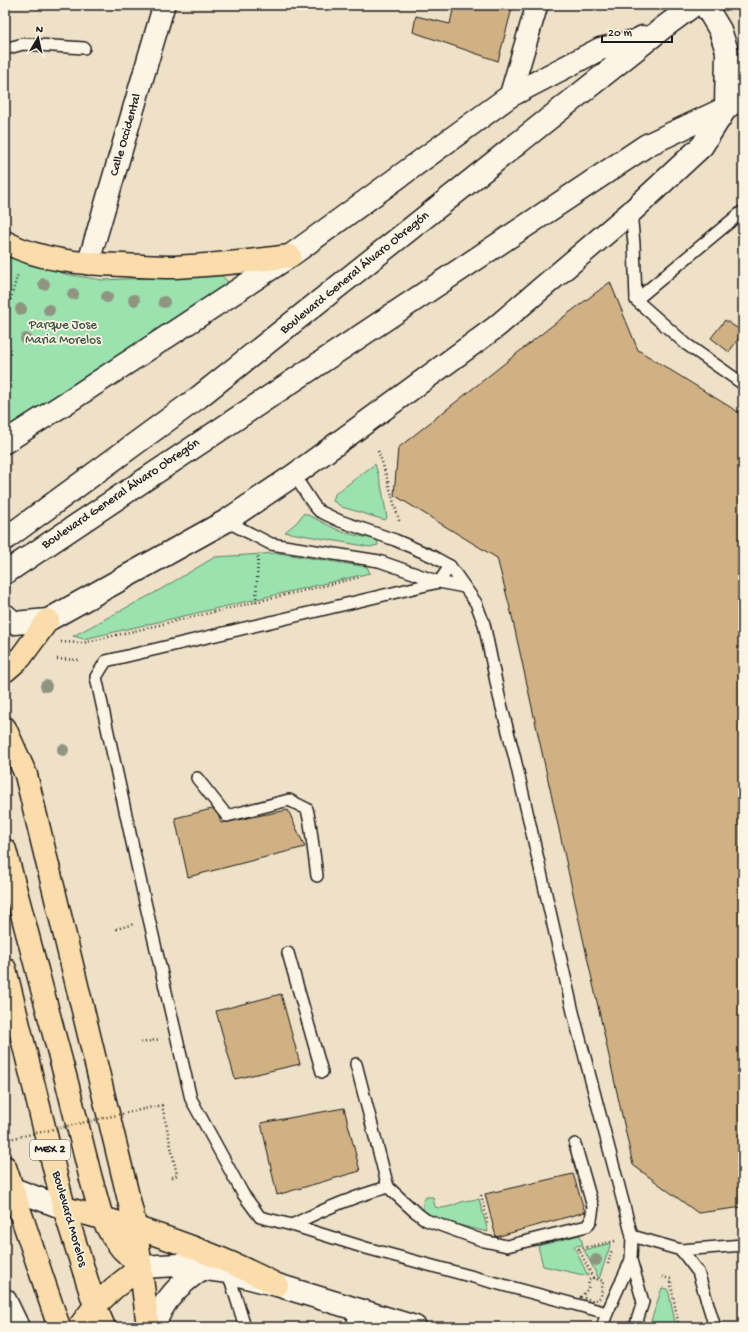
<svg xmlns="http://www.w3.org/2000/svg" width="748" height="1332" viewBox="0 0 748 1332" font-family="'Gochi Hand',sans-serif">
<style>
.green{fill:#9be2af;stroke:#5c7f66}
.building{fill:#d0b184;stroke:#1c1c1c}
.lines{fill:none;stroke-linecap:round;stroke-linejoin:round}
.service-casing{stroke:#1c1c1c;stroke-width:14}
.minor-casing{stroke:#1c1c1c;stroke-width:24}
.tertiary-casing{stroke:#1c1c1c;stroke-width:25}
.secondary-casing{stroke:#1c1c1c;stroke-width:25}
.primary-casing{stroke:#1c1c1c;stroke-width:25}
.path{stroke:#1c1c1c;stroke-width:2.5;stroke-dasharray:1 3;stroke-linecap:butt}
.service{stroke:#fcf5e5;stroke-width:11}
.minor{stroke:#fcf5e5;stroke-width:21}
.tertiary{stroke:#fcf5e5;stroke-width:22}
.secondary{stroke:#fcf5e5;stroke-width:22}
.primary{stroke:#faddab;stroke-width:22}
.path-bridge{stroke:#1c1c1c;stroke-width:2.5;stroke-dasharray:1 3;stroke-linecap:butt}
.tree{fill:#909582}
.labels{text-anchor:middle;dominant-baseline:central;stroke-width:3.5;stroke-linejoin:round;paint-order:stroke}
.shield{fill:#fcf5e5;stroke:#5f5d58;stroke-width:1}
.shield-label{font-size:12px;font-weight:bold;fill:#1c1c1c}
.street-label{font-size:13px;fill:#1c1c1c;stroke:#fcf5e5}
.park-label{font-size:13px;fill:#425748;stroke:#fcf5e5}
</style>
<rect width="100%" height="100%" fill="#efe1c8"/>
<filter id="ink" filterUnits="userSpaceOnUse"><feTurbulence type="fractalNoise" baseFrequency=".025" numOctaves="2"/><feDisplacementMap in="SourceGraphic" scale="8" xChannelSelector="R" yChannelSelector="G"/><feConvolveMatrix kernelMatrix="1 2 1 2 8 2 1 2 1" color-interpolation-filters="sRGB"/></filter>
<g filter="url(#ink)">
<!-- green -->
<g class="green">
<path d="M5,251l35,15 25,8 37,6 119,-5 11,11 -227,151z"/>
<path d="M375,464l6,20 6,34 -2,2 -43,-13 -9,-6 2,-7z"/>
<path d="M304,513l38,19 35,8 1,5 -8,2 -85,-15 12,-10z"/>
<path d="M278,553l89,14 3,6 -286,66 -11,-3 83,-44 59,-35z"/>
<path d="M426,1197h7l2,10c11,3 19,-3 30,-6 4,-1 9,-1 14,-2l9,33c-22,-5 -44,-10 -65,-20v-10z"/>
<path d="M580,1235l3,10 -9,1 14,30 -45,-10 -5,-20z"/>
<path d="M611,1243l-12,36 -15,-29z"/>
<path d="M662,1288l6,1 8,38h-27z"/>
</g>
<!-- building -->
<g class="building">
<path d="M454,5h59l-15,56 -85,-29 3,-16 34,8z"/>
<path d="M610,282l28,68 105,65v792l-45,6 -65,-48 -122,-553 -14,-54 -103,-63 4,-47 151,-120z"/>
<path d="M725,320l18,12 -14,20 -18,-14z"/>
<path d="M216,808l5,15 67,-13 17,37 -117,30 -13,-59z"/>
<path d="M281,994l19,70 -65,15 -19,-68z"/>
<path d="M344,1108l16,63 -83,24 -16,-72z"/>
<path d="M573,1174l12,38 -89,25 -11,-43z"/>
</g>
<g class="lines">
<defs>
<g id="service">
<path d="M5,49l18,-5 61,4"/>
<path d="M631,212l3,32 2,56 50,44 57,40"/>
<path d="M636,300l107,-89"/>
<path d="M294,475l19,29 6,7 21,10 55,19 37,16 18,10 26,37 8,21 15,72 16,63 58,253 59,224 -1,24 12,42 -8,25"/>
<path d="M226,521l45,23 108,17 60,21 25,5"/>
<path d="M450,566l-11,16 -333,79 -10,16 47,216 48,206 52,95 17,23 32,8 74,23 241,65"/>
<path d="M197,778l30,38 62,-16 18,9 3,14 7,53"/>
<path d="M288,953l34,119"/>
<path d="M356,1064l32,123 25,23 13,10 58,21 23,5 80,-20 4,-6 2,-13 -18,-63"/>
<path d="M292,1225c32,-16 63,-29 96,-38"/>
<path d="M632,1236l49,14 62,-5"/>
<path d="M681,1250l17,22 17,55"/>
<path d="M228,1272l17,55"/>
<path d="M351,1327l7,-17"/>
<path d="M602,1327l5,-14 24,-53"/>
</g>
<g id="minor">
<path d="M510,96l27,-91"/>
<path d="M88,264l76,-259"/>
</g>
<g id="tertiary">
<path d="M141,1267l37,-2 50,7 49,13 138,42"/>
<path d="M154,1327c8,-27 27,-44 49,-59"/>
</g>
<g id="secondary">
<path d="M5,442l64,-41 221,-145 220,-160 90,-47 35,-8 8,-4"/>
<path d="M5,539l194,-142 465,-370 30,-22"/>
<path d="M5,573l642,-428 79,-37 17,-11"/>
<path d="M5,615l9,8 34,-3 178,-99 68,-46 202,-148 135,-115 71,-66 24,-38 1,-57 -7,-21 -15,-25"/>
<path d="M5,1186l59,22"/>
<path d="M5,1300l13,27"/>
</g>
<g id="primary">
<path d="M5,242c36,19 78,22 118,23 17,1 35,2 52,2 39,-2 77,-6 115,-11"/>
<path d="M5,671l16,-14 27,-37"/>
<path d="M5,728l21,47 110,454 12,98"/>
<path d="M5,850l62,233 24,96 11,39 10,18 10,13 19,18 -27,21 -19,18 -16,21"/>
<path d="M5,969l59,239 31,98 9,21"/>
<path d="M5,1167l54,160"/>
<path d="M64,1208c73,18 146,42 213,77"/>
</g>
</defs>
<!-- service casing -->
<use href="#service" class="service-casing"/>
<!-- minor casing -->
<use href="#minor" class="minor-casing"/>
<!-- tertiary casing -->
<use href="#tertiary" class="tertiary-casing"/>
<!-- secondary casing -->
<use href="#secondary" class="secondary-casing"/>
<!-- primary casing -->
<use href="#primary" class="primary-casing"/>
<!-- path -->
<g class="path">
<path d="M5,319l13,-46"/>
<path d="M378,451c9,23 14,48 22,72"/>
<path d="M256,602l2,-46"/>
<path d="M61,642l22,1 278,-66"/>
<path d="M57,659l23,1"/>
<path d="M116,929l18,-5"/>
<path d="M141,1043l19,-4"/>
<path d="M162,1105l15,70 -6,3"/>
<path d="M481,1195l7,29"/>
<path d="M608,1264l4,-15"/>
<path d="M662,1277l9,2v6l8,42"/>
<path d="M593,1278l-14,-29 36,-8"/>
<path d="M593,1278l10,3 -2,16 -7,4 -13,-4 7,-8 1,-9z"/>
</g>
<!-- service -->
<use href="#service" class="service"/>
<!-- minor -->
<use href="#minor" class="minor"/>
<!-- tertiary -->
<use href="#tertiary" class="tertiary"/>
<!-- secondary -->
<use href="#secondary" class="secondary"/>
<!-- primary -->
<use href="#primary" class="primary"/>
<!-- path-bridge -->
<path class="path-bridge" d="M5,1140l157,-35"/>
</g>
<!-- trees -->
<g class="tree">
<circle cx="44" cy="284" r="6"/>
<circle cx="73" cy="294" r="6"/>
<circle cx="107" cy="297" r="6"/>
<circle cx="134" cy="300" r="6"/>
<circle cx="164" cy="302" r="6"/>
<circle cx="21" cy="309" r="6"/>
<circle cx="49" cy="310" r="6"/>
<circle cx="26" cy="339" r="6"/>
<circle cx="46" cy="686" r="6"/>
<circle cx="63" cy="750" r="6"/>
<circle cx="596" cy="1260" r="6"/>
</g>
</g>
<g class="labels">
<!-- shield labels -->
<rect class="shield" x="30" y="1140" width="40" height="20" rx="3"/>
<g class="shield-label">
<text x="50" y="1150">MEX 2</text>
</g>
<!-- street labels -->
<g class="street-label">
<text transform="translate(126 135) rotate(-74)">Calle Occidental</text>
<text transform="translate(355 273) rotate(-39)">Boulevard General Álvaro Obregón</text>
<text transform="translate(121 494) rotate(-34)">Boulevard General Álvaro Obregón</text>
<text transform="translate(69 1219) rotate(74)">Boulevard Morelos</text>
</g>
<!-- park labels -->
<g class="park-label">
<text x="63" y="325">Parque Jose<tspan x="63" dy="15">Maria Morelos</tspan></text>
</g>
</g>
<!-- margin -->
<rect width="748" height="1332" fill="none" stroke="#fcf5e5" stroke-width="20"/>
<rect x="10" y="10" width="728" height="1312" fill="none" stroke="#1c1c1c" stroke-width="1.5" filter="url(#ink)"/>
<!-- north arrow -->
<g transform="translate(38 38) rotate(9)" stroke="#fcf5e5" stroke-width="3" paint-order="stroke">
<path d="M0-3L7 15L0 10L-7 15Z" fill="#1c1c1c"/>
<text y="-6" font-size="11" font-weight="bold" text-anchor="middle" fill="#1c1c1c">N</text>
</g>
<!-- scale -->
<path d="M602 36v6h70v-6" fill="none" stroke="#1c1c1c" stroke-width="2"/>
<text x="608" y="36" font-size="12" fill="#1c1c1c" stroke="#fcf5e5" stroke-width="3" paint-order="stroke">20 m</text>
</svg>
